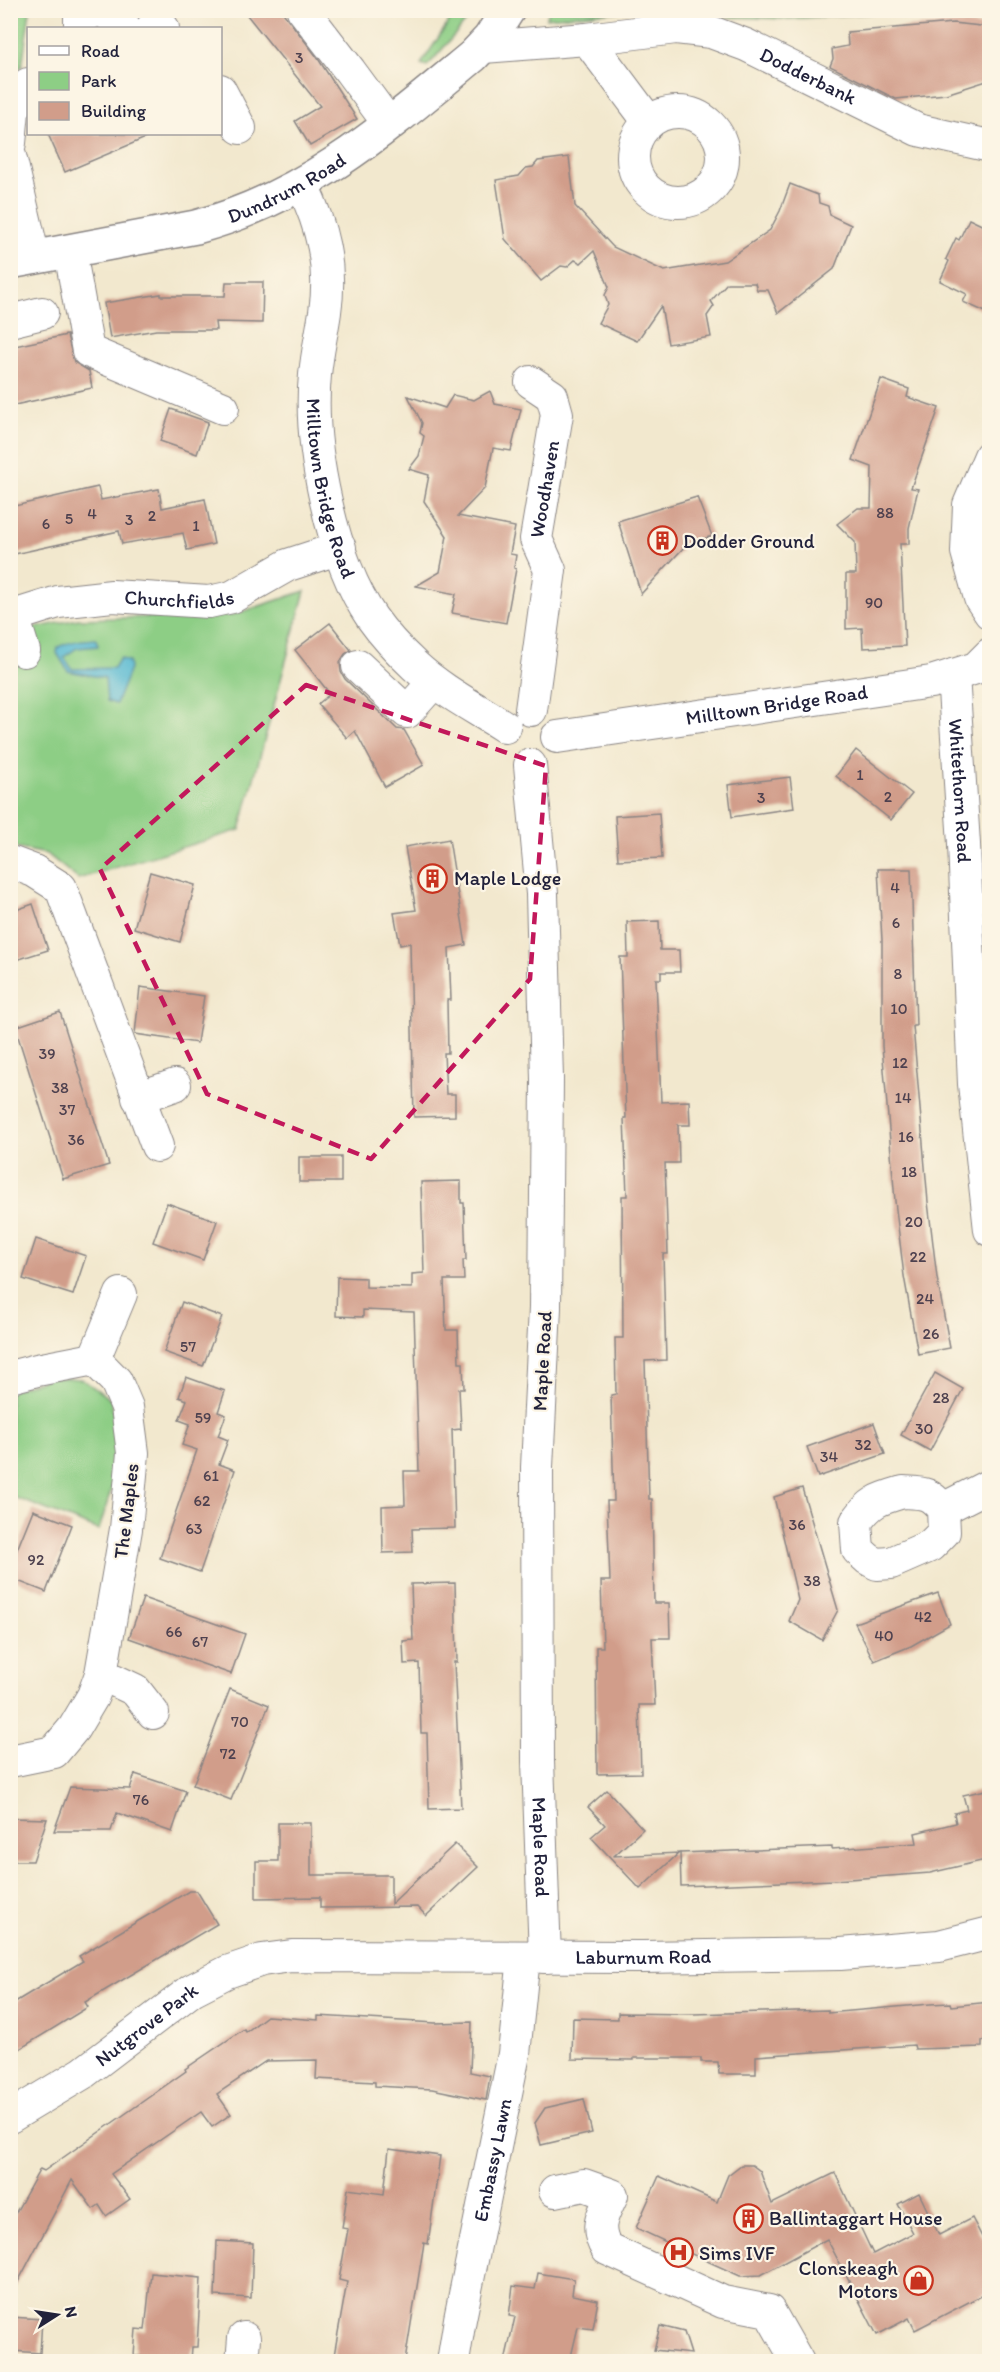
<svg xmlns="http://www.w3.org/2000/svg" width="1000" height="2372" viewBox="0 0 1000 2372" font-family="Itim,sans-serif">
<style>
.green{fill:#8dce85;stroke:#587860;stroke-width:1.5}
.water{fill:#53b8d1;stroke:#3a6d86;stroke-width:1.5}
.building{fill:#d19d8a}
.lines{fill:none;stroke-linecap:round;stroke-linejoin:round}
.minor-casing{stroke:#8a8584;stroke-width:34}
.major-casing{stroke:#8a8584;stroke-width:36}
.minor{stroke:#fff;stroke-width:32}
.major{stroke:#fff;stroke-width:33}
.marked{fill:none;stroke:#c2185b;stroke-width:4.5;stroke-dasharray:12 8;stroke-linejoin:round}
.labels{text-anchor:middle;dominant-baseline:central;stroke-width:4.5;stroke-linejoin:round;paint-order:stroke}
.number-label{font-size:16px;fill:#4e414f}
.street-label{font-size:20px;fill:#22223b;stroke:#fcf5e5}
.poi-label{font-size:20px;fill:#22223b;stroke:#fcf5e5;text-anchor:start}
</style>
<rect width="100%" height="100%" fill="#fcf5e5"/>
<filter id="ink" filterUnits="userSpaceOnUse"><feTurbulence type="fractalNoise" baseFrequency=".0167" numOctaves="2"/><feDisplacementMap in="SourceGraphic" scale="12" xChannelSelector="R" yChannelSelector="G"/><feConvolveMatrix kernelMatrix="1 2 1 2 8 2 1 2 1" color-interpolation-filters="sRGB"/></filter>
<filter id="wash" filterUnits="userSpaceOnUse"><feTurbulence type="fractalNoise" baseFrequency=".008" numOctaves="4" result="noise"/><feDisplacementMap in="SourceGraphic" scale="24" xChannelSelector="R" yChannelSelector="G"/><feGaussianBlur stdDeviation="1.35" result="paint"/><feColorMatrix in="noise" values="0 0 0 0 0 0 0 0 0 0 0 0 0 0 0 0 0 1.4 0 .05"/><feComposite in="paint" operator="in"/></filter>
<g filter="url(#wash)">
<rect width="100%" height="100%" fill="#f2e8ce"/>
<!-- green -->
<g class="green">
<path d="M11,10l19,1 -8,55 -11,10z"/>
<path d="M550,10h74v1l-78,7z"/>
<path d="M456,11h19l-42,49 -6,6 -6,-2z"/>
<path d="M649,11h256l-117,8 -131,-5z"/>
<path d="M305,591l-65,239 -162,49 -31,-25 -31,-6 -6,-20v-195l68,-14 154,-4z"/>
<path d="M51,1377l31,2 29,21 10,57 -22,73 -88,-34 -1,-105z"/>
</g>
<!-- water -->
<path class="water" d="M96,639l2,7 -21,2 -13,9 8,12 42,-1 6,-10 9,4 1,7 -14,35 -9,-3 -2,-23 -37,-7 -11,-18 1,-6c12,-6 24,-7 38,-8z"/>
<g id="blocks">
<!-- building -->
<g class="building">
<path d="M243,10h38l36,47 40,62 -47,27 -15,-25 25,-15z"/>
<path d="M953,23l37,4v53l-44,14 -50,5 -66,-33 3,-7 -1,-10 16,-3 -1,-14z"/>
<path d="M48,134h107l-90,38z"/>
<path d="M569,157l6,49 38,41 51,24 61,-10 45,-31 10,-19 10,-27 28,11 1,8 9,3 2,9 21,10 -17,44 -56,44 -10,-23h-11l-2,-7h-28l-16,18 3,5 -7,10 4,21 -43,7 -7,-38 -24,35 -39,-18 10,-18 -3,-10 4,-8 -15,-36 -13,12 -6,-3 -8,7 -6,-1 -20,15 -36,-42 -9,-59 23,-4 7,-8 7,-1 5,-6z"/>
<path d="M969,219l21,10v85l-27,-12 4,-8 -27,-13 9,-20 -3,-2 10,-21 3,2z"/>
<path d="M226,282h37l-1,41 -47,-1 1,8h-60l-46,8 -6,-35 57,-9v2h64z"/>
<path d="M67,335l7,27 15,9 3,17 -82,18v-59z"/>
<path d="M881,379l28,10 -2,8 32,11 -28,80 7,1 -9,39v16h-9l5,102 -42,2 -1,-20 -16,1v-55h10l-1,-32 -18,-18 21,-16h13l1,-41 -19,-7z"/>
<path d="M490,391l5,13 26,5 -10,42 -18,-3 -8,40 -27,28 57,11 -5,27 6,1 -2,13 2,1 -10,54 -54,-10 4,-19 -40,-8 24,-14 7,-36 -23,-35 5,-26 -20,-6 10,-13 5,-20 -4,-3 2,-10 -14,-27 37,12 8,-13 21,5z"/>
<path d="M171,409l37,13 -11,32 -37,-13z"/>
<path d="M98,487l3,13 58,-11 3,19 43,-9 9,45 -27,6 -4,-17 -61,11 -3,-13 -109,24v-48z"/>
<path d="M697,497l15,39 -26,9 -45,49 -23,-73z"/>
<path d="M330,623l21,27 -6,4 -5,8 1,10 4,7 52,50 7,1 20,35 -39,22 -30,-56 -8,7 -29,-34 12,-10 -35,-44z"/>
<path d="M856,750l56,44 -21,26 -55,-44z"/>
<path d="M790,777l4,31 -62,9 -4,-32z"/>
<path d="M659,813l3,45 -44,2 -3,-44z"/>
<path d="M449,839l17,106 -17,3 2,52h-4l1,53h-4l2,41h9v22l-41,1 -4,-174 -10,2 -6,-32 22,-3 -11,-63z"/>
<path d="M878,869h33l5,157h-3l15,176 9,76 13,70 -32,6 -14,-78 -9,-75 -13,-155v-106z"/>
<path d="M150,872l45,13 -15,57 -46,-14z"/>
<path d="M33,904l15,46 -38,12v-50z"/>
<path d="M659,921l1,29h19l1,22h-19v7h-5l5,123 28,-1 1,24h-12l1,38h-14l3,91h-5l3,106 -21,1 4,138h3l2,104h15l1,35h-18l3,67h-16l2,68 -44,1 -1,-127h7l-2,-66h9l-3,-80h7l-3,-106 5,-1 -1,-56h8l-1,-142h5l-3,-78h2l-6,-161h8l-1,-35z"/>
<path d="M140,987l64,9 -7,47 -62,-9z"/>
<path d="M60,1012l49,153 -46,14 -48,-152z"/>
<rect x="299" y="1157" width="42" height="25"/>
<path d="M461,1181v22h3l2,57h-3l1,20h-20l2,50h12l1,33h4l1,26h-5l2,40 -9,1 3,98 -43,1 1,23 -30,1 -1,-47 23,-1 -1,-34h15l-5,-159 -51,-2v7l-27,-1 1,-39 29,1v9l46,1v-14l12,-1 -3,-91z"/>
<path d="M167,1203l50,18 -14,39 -50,-18z"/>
<path d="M36,1239l50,17 -13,39 -50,-16z"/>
<path d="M182,1302l40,15 -19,49 -39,-14z"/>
<path d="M935,1373l28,16 -33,62 -29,-16z"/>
<path d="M186,1377l39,14 -7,21 8,3 -8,21 10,4 -9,24 16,6 -35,102 -40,-14 37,-108 -15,-5 8,-21 -11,-4 8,-20 -8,-3z"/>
<path d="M874,1423l11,31 -67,23 -11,-30z"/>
<path d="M802,1488l36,122 -16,30 -33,-19 9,-21 -24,-103z"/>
<path d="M33,1510l39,15 -26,67 -36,-14v-11z"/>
<path d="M455,1583l2,79h-3l7,146 -32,1 -2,-76h-6l-2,-70 -15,1 -1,-23 10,-1 -2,-56z"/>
<path d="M938,1593l12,31 -39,22 -37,15 -19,-38z"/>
<path d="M143,1598l102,36 -14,40 -102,-36z"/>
<path d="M230,1689l39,16 -38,95 -38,-15z"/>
<path d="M135,1774l51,17 -14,41 -55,-19 -6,18h-57l16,-44 60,2z"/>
<path d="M607,1790l36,39 -29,27 65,-3 -39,36 -49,-52 14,-12 -17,-18z"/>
<path d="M986,1790l4,13v56l-60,14 -95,7 -154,6 -1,-33 152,-6v2l85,-6 -2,-10 41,-10 -2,-10 13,-3 -4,-15z"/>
<path d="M10,1818l37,1 -14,42h-23z"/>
<path d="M278,1823h33v52h80v29l64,-60 23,23 -52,49 -8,-9 -98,1v-11l-64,1v-37h22z"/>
<path d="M189,1891h8l20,33 -132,78 3,5 -78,48v-50l73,-44 -4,-5z"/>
<path d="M990,2002v38l-8,1v6l-67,2 -1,-4 -158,11v18h-37l-1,-12h-17v-4h-67v2l-62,-1 1,-41 45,1v-6l75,1 135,-4v3l102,-9 20,-1 1,3z"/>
<path d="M267,2016l51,4v-4l117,7 37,-1 -2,50 20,4 -4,24 -54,-11 -57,-3v-4l-59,-3 1,-19 -51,1 -49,33 14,20 -19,13 -11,-15 -90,62 19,25 -24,17 -7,-11 -6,4 -21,-29 -62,117v-74l30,-54 4,2 142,-100 -1,-2 59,-40 2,3z"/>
<path d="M584,2099l8,34 -51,12 -6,-22 10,-15z"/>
<path d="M389,2149l51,7 -12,88 -4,-1 -19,118h-72l14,-79 -8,-2 9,-51 -6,-1 6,-39 36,5z"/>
<path d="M741,2165h11l8,6 12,33 63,-31 38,81 40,-21 -15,-29 21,-11 20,42 33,-17 10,19 8,-4v58l-75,39 -6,-12 -32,17 -50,-96 -66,36 -21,1 -66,-30 -3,-6 -5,2 -30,-14 23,-52 58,26 11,-27z"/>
<path d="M217,2241l36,2 -2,55 -36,-2z"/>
<path d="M151,2273l50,5 -4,69h-5l-1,14h-44v-4l-13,-1 2,-27 9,1z"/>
<path d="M538,2273l36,6 -2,16 26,5 -5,29 -15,-2 -8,34h-65l10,-44 -6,-1 4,-30 22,3z"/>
<path d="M10,2317l32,2 -2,34 -27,-2z"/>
<path d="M660,2326l24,6 7,22 -37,-4z"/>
</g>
</g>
</g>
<g filter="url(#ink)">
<use href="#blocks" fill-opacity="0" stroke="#8a8584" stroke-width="1.5"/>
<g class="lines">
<defs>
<g id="minor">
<path d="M103,10l22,18"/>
<path d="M303,10l47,61 39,53"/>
<path d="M80,28v-11l18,-7"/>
<path d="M152,28l4,-1 7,1"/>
<path d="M587,39l62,83"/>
<path id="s1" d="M483,47l104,-8 89,-11 35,4 35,13 172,85 72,16"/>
<path d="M220,90l20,38"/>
<circle cx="678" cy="157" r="45"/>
<path d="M10,143l3,-32 15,-27"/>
<path d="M10,156l24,102"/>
<path id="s2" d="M302,185c20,41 30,81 23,127 -3,21 -8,41 -10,63 -7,70 17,185 57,243 12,17 28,34 43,48 26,24 59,41 90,61"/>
<path d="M70,251l18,100 135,57"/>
<path d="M10,321l32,-8"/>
<path d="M990,456l-21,49 -2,47 13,46 10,15"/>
<path d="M13,616l11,35"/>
<path id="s3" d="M10,617l48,-15 54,-6 97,6 23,-5 56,-32 52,-17"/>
<path d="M358,666l49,46 27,-30"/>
<path id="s4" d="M953,675l11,169 10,240 16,146"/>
<path id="s5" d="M531,710l19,-140 -14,-31 21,-125 -5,-18 -21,-14"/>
<path id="s6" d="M557,737l374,-55 45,-14 14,-14"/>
<path id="s7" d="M530,765l12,129 5,185 -2,229 -8,159 1,294 7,196"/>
<path d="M10,862l24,9 27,17 96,258"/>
<path d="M138,1098l37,-13"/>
<path d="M94,1359l27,-65"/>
<path d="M10,1377l27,-7 57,-11 22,22 11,26 6,46 -7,76 -25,145 -8,22 -19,32 -20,24 -44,9"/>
<path d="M903,1492c21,1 26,0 40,17l1,23 -14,14 -39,17 -14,1 -9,-5 -10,-9 -2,-28c15,-21 23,-23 47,-30z"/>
<path d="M943,1509l47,-24"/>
<path d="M101,1674l34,16 18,23"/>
<path id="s8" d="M10,2117l73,-44 109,-83 35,-18 35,-12 30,-4 350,1 198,-3 99,-8 51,-13"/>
<path d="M555,2191l29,-6 28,10c-10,21 -18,33 -5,54l116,53 46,9 29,51"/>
<path d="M242,2362l2,-24"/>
<path id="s9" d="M453,2362l7,-43 54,-265 10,-97"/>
</g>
<g id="major">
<path id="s10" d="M10,262l186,-35c112,-30 190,-99 277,-171l17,-18 18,-28"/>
</g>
</defs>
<!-- minor casing -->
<use href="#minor" class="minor-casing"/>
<!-- major casing -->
<use href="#major" class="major-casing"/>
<!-- minor -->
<use href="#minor" class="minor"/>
<!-- major -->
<use href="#major" class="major"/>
</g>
</g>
<!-- marked area -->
<path class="marked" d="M306,685l240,81 -16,213 -159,180 -164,-65 -107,-225z"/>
<!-- icons -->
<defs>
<symbol id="building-ring" viewBox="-11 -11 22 22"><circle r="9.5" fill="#fcf5e5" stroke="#c8321e" stroke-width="1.5"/><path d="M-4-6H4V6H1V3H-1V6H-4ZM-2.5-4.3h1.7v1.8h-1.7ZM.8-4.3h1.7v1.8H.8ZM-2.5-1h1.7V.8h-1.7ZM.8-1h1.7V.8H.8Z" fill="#c8321e"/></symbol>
<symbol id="hospital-ring" viewBox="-11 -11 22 22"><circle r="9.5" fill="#fcf5e5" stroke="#c8321e" stroke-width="1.5"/><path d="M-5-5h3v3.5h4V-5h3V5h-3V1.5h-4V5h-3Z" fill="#c8321e"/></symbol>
<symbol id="shop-ring" viewBox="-11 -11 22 22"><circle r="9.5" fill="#fcf5e5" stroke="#c8321e" stroke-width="1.5"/><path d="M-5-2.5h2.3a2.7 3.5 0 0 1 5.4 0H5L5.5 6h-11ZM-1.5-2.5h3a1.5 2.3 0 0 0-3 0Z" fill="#c8321e"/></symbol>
</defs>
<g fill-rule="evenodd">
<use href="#building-ring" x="646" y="524" width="33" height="33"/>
<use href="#building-ring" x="416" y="862" width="33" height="33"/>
<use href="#building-ring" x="732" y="2202" width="33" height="33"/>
<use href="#hospital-ring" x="662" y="2236" width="33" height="33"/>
<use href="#shop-ring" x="902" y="2264" width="33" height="33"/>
</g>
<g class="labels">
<!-- number labels -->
<g class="number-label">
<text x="299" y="57">3</text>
<text x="885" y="512">88</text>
<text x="92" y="513">4</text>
<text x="152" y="515">2</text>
<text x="69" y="518">5</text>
<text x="129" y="519">3</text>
<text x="46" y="523">6</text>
<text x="196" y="525">1</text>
<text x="874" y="602">90</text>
<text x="860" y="774">1</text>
<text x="888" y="796">2</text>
<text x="761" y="797">3</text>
<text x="895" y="887">4</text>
<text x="896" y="922">6</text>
<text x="898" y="973">8</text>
<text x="899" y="1008">10</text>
<text x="47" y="1053">39</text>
<text x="900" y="1062">12</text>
<text x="60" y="1087">38</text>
<text x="903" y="1097">14</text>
<text x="67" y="1109">37</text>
<text x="906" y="1136">16</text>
<text x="76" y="1139">36</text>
<text x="909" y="1171">18</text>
<text x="914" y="1221">20</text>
<text x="918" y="1256">22</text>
<text x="925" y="1298">24</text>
<text x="931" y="1333">26</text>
<text x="188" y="1346">57</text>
<text x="941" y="1397">28</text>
<text x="203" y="1417">59</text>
<text x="924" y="1428">30</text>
<text x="863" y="1444">32</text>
<text x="829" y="1456">34</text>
<text x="211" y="1475">61</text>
<text x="202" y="1500">62</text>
<text x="797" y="1524">36</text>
<text x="194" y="1528">63</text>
<text x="36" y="1559">92</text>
<text x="812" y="1580">38</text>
<text x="923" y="1616">42</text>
<text x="174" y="1631">66</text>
<text x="884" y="1635">40</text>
<text x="200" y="1641">67</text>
<text x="240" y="1721">70</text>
<text x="228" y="1753">72</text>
<text x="141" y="1799">76</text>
</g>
<!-- street labels -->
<g class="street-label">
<text stroke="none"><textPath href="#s1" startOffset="336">Dodderbank</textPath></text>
<text stroke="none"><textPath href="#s10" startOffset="288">Dundrum Road</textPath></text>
<text stroke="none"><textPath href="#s2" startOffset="310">Milltown Bridge Road</textPath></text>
<text stroke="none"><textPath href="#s5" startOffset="226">Woodhaven</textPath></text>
<text stroke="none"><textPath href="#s3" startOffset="172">Churchfields</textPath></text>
<text stroke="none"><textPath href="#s6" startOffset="222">Milltown Bridge Road</textPath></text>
<text stroke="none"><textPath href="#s4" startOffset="116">Whitethorn Road</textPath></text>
<text transform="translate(542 1361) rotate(-87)">Maple Road</text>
<text transform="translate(126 1511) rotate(-83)">The Maples</text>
<text stroke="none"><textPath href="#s7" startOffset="1083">Maple Road</textPath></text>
<text stroke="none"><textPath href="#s8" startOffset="680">Laburnum Road</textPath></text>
<text stroke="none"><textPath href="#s8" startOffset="165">Nutgrove Park</textPath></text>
<text stroke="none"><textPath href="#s9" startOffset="206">Embassy Lawn</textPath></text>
</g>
<!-- poi labels -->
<g class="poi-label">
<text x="683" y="541">Dodder Ground</text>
<text x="454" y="878">Maple Lodge</text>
<text x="769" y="2218">Ballintaggart House</text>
<text x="699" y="2253">Sims IVF</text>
<text x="898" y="2268" text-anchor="end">Clonskeagh<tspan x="898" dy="23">Motors</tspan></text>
</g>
</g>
<!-- margin -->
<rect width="1000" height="2372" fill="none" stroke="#fcf5e5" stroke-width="36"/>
<!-- legend -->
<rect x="27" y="27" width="195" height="108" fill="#fcf5e5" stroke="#a5a1a1" stroke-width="1.5"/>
<rect x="39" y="46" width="30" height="9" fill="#ffffff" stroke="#a5a1a1" stroke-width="1.5"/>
<text x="81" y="57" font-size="18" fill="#22223b">Road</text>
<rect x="39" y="72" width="30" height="18" fill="#8dce85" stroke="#a5a1a1" stroke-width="1.5"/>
<text x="81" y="87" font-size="18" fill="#22223b">Park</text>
<rect x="39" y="102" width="30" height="18" fill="#d19d8a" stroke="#a5a1a1" stroke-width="1.5"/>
<text x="81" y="117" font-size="18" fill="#22223b">Building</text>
<!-- north arrow -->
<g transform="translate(57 2315) rotate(78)" stroke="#fcf5e5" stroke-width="4.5" paint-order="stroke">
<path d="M0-4.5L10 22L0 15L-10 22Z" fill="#22223b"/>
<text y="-9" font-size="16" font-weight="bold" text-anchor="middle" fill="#22223b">N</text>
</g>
</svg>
